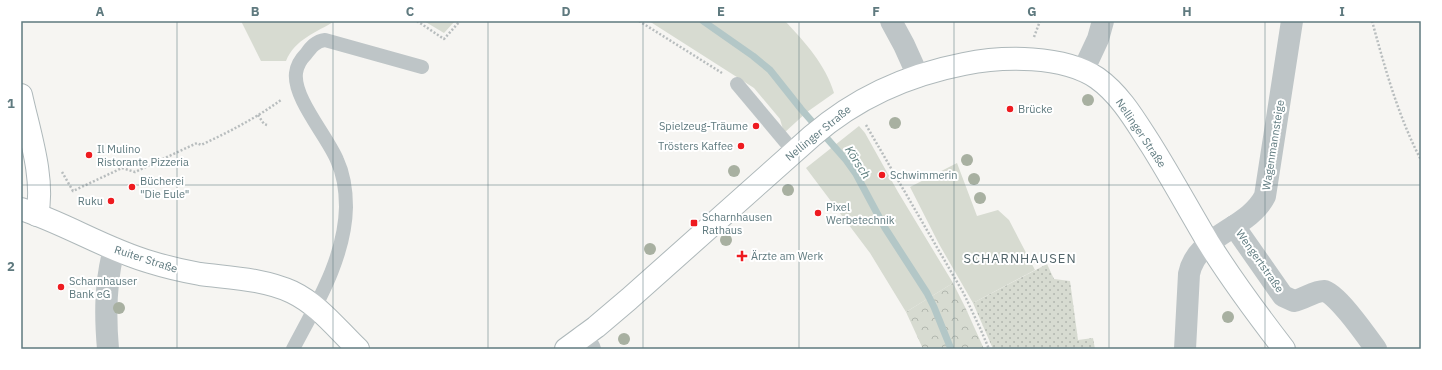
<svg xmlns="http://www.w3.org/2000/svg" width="1442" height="370" viewBox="0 0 1442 370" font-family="'IBM Plex Sans',sans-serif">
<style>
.grass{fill:#d7dbd1}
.forest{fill:url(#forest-crowns)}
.garden{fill:url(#garden-dots)}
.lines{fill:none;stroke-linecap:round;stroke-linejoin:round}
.stream{stroke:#b3c7c7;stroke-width:7}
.secondary-casing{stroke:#aeb8ba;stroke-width:24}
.path{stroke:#b8bdbe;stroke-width:2.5;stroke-dasharray:2 2;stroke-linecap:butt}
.service{stroke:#bec5c7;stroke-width:14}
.minor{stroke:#bec5c7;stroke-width:22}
.secondary{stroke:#fff;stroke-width:22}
.tree{fill:#a8b0a1}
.grid{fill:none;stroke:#5f7a7f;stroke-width:1;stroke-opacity:0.55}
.poi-dot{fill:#ee1b20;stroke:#fff;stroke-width:1.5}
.labels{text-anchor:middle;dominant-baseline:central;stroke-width:4;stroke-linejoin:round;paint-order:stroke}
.poi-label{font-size:11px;fill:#5f7a7f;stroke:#fff;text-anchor:start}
.street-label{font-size:11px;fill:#5f7a7f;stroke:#fff}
.water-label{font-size:12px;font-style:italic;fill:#5a7b7b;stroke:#fff}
.quarter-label{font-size:13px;letter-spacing:1px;fill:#52656a;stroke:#fff}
.neatline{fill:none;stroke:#5f7a7f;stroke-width:1.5}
.grid-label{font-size:13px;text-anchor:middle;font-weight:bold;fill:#5f7a7f}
</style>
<defs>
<pattern id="forest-crowns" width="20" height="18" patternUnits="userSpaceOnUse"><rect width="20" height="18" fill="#d7dbd1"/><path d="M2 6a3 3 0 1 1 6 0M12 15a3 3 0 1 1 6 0" fill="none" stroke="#b2b7af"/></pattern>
<pattern id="garden-dots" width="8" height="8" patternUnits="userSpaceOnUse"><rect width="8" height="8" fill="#d7dbd1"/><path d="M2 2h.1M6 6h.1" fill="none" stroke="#b2b7af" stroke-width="1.8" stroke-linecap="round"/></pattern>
</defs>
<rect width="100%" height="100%" fill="#f6f5f2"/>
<!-- grass -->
<g class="grass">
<path d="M241,21h94c-18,11 -40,18 -49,40h-25z"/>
<path d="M424,21h31l-11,12z"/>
<path d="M649,21h136c19,20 41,44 49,72l-27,19 -23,21 -4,-14 -26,-31z"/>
<path d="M859,126l6,7 33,59 55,91 -47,29 -36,-59 -64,-85z"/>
<path d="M957,163l20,53 21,-6 11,10 26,50 -62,33 -34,-59 -29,-57z"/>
</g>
<!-- forest -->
<path class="forest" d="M953,283l13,26 18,40h-61l-17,-37z"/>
<!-- garden -->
<path class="garden" d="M1047,264l7,15 16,2 8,59 15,-2 2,11h-102l-20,-46z"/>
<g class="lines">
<!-- stream -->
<path class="stream" d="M703,21l50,35 17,14 31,39 45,51 10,14 29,54 42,65 7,14 17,42"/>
<defs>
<g id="secondary">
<path d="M21,95c8,37 24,84 16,120"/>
<path d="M21,209c44,14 84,40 129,53 16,5 33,9 50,12 31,4 64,5 92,18 27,13 45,37 66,57"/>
<path d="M566,349l30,-22 33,-28 183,-163c44,-38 95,-61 152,-72 39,-8 99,-9 133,14 24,17 39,44 54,67 20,32 38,65 57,97 23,37 49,72 76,107"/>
</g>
</defs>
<!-- secondary casing -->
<use href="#secondary" class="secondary-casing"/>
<!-- path -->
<g class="path">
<path d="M417,21l27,18 16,-18"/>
<path d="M639,21l83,52"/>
<path d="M1372,21c13,47 26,95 49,139"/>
<path d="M1034,37l6,-16"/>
<path d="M258,115l6,9 3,1"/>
<path d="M866,125l98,169 16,34 9,21"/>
<path d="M62,172l11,19 49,-23 13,4 62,-29 4,2c28,-13 55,-27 80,-45"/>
</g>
<!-- service -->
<g class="service">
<path d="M737,84l57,68"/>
<path d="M293,349c23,-44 52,-91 53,-142 0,-16 -2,-32 -9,-47 -10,-24 -44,-62 -41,-87 1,-8 5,-14 10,-19 5,-7 10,-13 19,-14l97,27"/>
</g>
<!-- minor -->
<g class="minor">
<path d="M891,21l13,24 14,31"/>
<path d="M1083,71l15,-32 5,-18"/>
<path d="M1234,226l49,70 11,5c10,-2 20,-10 30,-10 12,1 44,47 52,58"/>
<path d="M583,336l7,13"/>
<path d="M108,349c-3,-34 -3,-66 6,-100"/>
<path d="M1185,349l4,-75c8,-40 59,-44 76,-78l27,-175"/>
</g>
<!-- secondary -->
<use href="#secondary" class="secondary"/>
</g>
<!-- trees -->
<g class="tree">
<circle cx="1088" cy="100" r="6"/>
<circle cx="895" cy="123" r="6"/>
<circle cx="967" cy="160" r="6"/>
<circle cx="734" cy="171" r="6"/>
<circle cx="974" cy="179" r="6"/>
<circle cx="788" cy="190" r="6"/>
<circle cx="980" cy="198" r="6"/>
<circle cx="726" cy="240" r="6"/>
<circle cx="650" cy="249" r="6"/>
<circle cx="119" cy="308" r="6"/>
<circle cx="1228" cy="317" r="6"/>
<circle cx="624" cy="339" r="6"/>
</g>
<!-- grid -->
<path class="grid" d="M177,21v328M333,21v328M488,21v328M643,21v328M799,21v328M954,21v328M1109,21v328M1265,21v328M21,185h1400"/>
<!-- markers -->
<g class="poi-dot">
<circle cx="1010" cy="109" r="4"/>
<circle cx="756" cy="126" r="4"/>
<circle cx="741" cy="146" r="4"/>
<circle cx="89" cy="155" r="4"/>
<circle cx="882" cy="175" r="4"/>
<circle cx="132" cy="187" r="4"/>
<circle cx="111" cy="201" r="4"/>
<circle cx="818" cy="213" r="4"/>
<rect x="690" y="219" width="8" height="8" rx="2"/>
<path d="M740 250h4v4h4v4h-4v4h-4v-4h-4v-4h4z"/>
<circle cx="61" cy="287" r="4"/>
</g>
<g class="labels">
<!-- poi labels -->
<g class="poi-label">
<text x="1018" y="109">Brücke</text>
<text x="748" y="126" text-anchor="end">Spielzeug-Träume</text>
<text x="733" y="146" text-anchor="end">Trösters Kaffee</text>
<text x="97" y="149">Il Mulino<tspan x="97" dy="13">Ristorante Pizzeria</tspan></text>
<text x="890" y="175">Schwimmerin</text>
<text x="140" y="181">Bücherei<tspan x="140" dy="13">"Die Eule"</tspan></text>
<text x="103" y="201" text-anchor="end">Ruku</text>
<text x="826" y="207">Pixel<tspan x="826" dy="13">Werbetechnik</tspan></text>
<text x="702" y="217">Scharnhausen<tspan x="702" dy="13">Rathaus</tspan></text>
<text x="751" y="256">Ärzte am Werk</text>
<text x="69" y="281">Scharnhauser<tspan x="69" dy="13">Bank eG</tspan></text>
</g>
<!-- street labels -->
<g class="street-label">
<text transform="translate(818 133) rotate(-39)">Nellinger Straße</text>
<text transform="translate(1141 133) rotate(56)">Nellinger Straße</text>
<text transform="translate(1273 145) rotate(-81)">Wagenmannsteige</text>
<text transform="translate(146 259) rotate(18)">Ruiter Straße</text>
<text transform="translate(1260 261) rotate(55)">Wengertstraße</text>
</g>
<!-- water labels -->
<g class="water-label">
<text transform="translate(858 162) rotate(57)">Körsch</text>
</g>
<!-- quarter labels -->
<g class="quarter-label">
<text x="1020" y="258">SCHARNHAUSEN</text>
</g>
</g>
<!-- border -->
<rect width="1442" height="370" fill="none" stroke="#ffffff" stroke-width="44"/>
<rect x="22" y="22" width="1398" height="326" class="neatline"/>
<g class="grid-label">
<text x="100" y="16">A</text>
<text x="255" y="16">B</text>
<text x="410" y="16">C</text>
<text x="566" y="16">D</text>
<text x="721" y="16">E</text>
<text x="876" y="16">F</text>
<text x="1032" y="16">G</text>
<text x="1187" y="16">H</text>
<text x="1342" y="16">I</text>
<text x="11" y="108">1</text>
<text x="11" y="271">2</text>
</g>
</svg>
